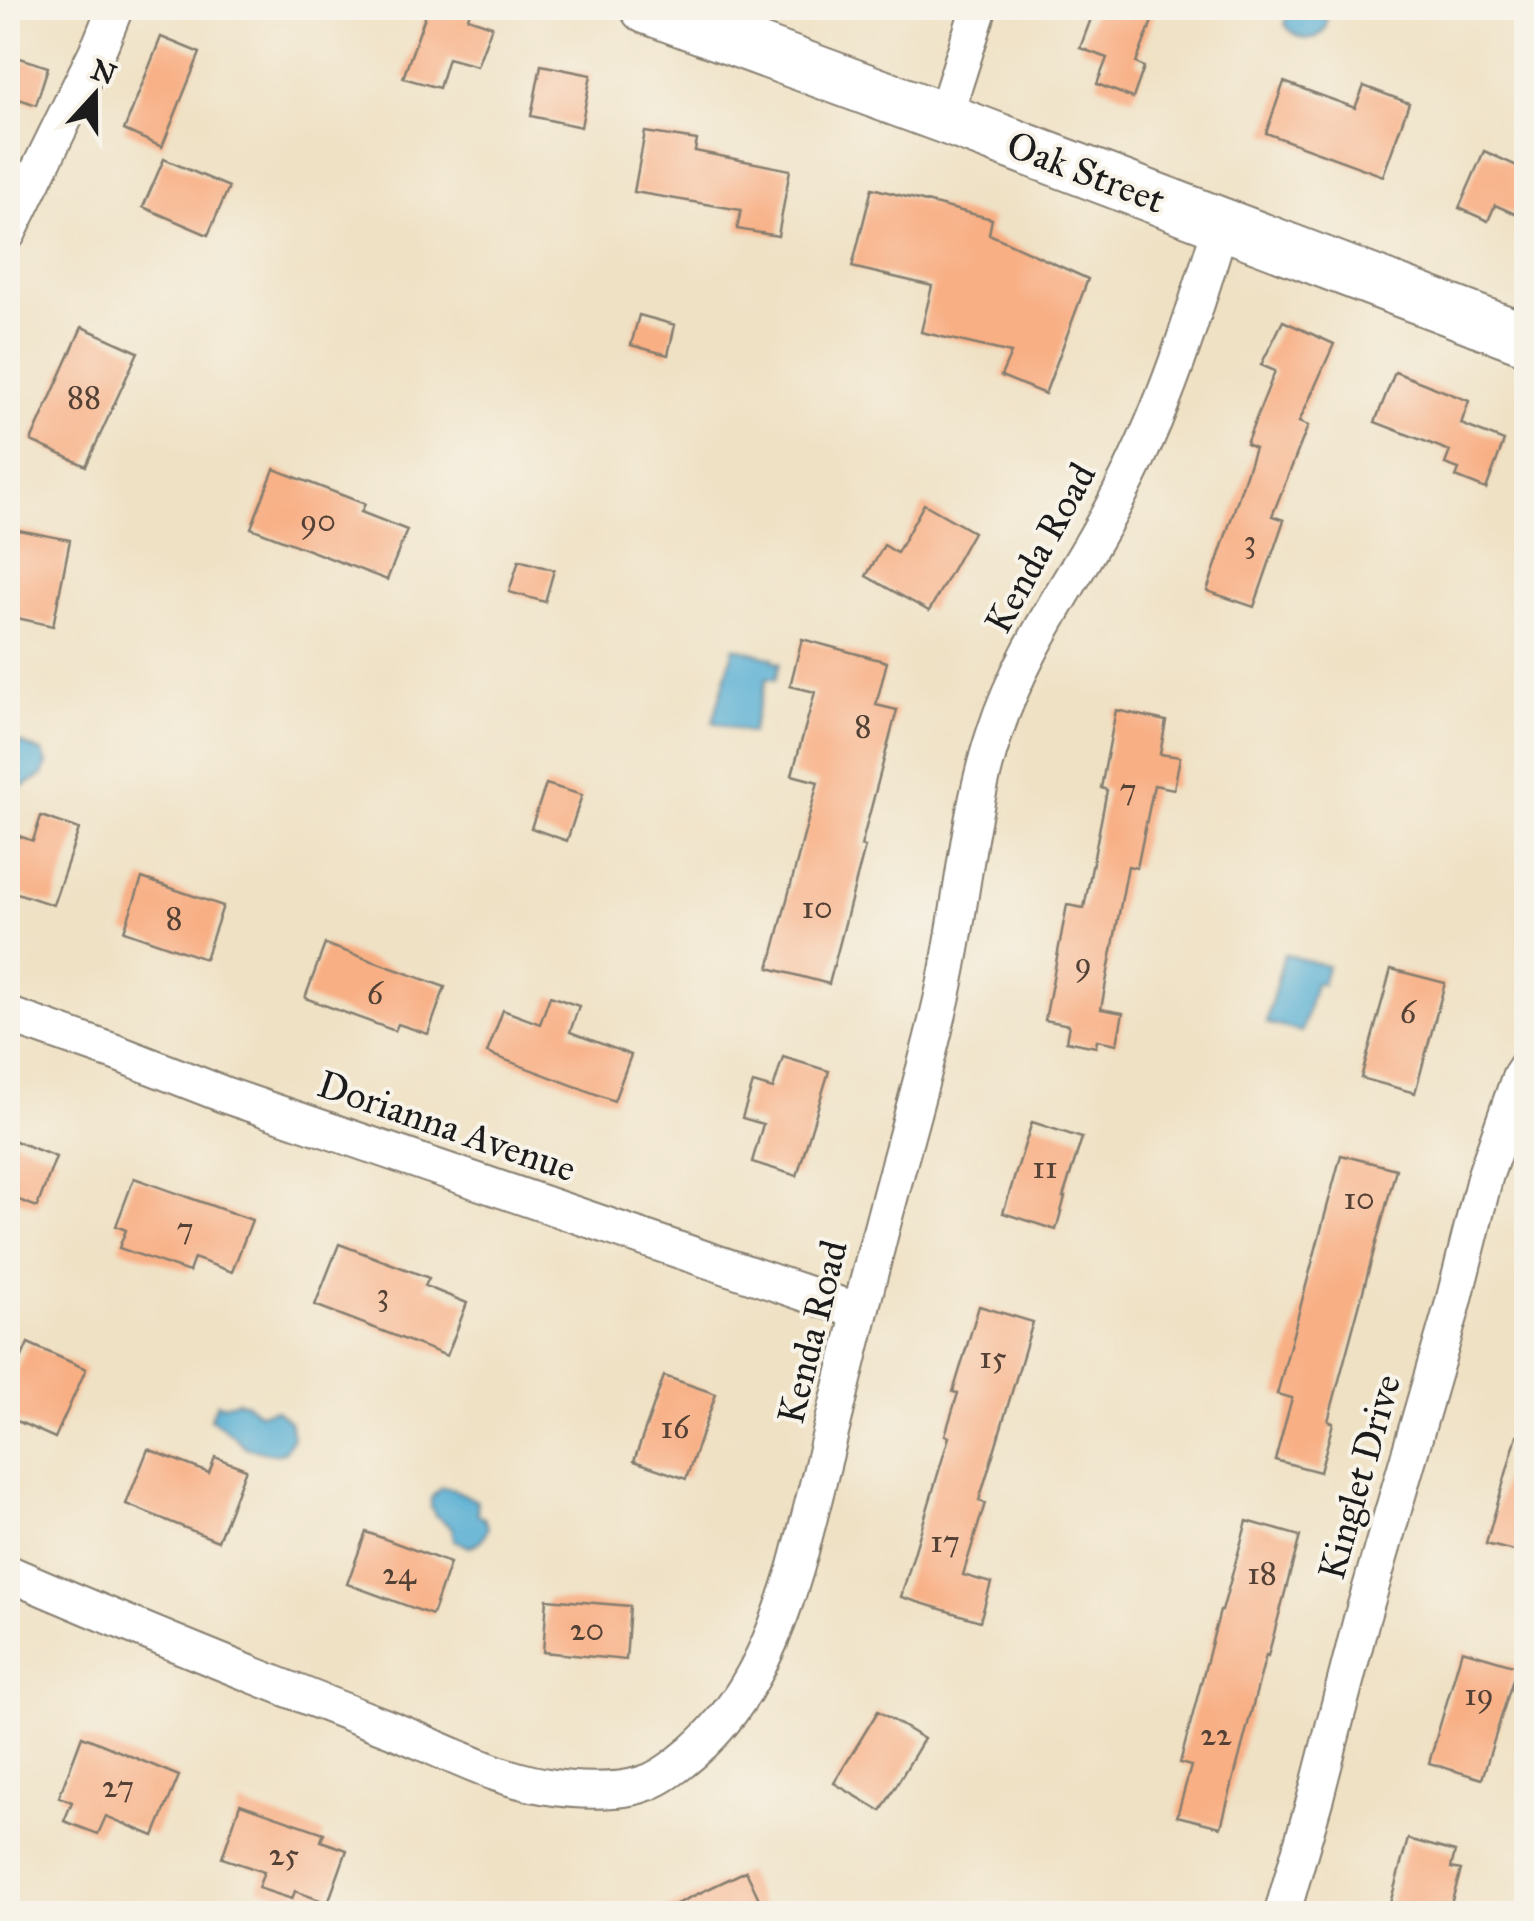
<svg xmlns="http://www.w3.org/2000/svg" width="1534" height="1921" viewBox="0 0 1534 1921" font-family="'IM FELL Great Primer',serif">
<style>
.water{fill:#56aed3;stroke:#396578;stroke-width:2.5}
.building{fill:#f8af84}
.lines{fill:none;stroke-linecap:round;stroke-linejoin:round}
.street-casing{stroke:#867e70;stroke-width:39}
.secondary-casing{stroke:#867e70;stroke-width:54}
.street{stroke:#fff;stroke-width:35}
.secondary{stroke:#fff;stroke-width:50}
.labels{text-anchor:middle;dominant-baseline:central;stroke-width:8;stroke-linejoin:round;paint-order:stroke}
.number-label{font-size:32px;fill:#534136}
.street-label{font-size:38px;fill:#1c1c1c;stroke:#f7f3e8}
</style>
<rect width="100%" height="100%" fill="#f7f3e8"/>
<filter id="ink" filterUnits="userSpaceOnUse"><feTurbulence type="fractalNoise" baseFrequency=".01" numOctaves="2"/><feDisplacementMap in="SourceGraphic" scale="20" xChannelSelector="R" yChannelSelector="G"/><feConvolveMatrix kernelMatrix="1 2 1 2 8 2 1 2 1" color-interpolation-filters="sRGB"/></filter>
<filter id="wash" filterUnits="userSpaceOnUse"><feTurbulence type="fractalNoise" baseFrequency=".0048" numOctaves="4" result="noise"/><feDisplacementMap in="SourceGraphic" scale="40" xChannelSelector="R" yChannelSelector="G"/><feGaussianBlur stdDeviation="2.25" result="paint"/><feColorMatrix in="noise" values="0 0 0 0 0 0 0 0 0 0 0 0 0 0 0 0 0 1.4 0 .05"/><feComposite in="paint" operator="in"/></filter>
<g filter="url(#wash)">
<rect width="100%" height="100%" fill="#efe1c4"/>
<!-- water -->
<g class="water">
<path d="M1287,8h39c7,31 -23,43 -41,16z"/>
<path d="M734,647l39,11v3l7,2 -5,17 -8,-2 -16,55 -38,-11z"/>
<path d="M8,737l35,16 4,10 -4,12 -19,11 -16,-8z"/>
<path d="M1284,954l43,12 -5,18 -7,-1 -13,49 -36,-9z"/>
<path d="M237,1401l9,2 13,10 16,-3 15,11 3,16 -9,15 -11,2 -28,-7c-5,-6 -27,-25 -35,-28l7,-16 6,2z"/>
<path d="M441,1487l10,1 26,13 1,14 6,3 4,9c-4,11 -7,15 -19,20l-15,-7 -2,-12 -17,-13 -4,-8v-9z"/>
</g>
<g id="blocks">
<!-- building -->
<g class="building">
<path d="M428,8h43l-3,10 24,8 -15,40 -29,-8 -9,30 -36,-10z"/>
<path d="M1095,8h62l-21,55 8,4 -11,31 -36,-14 10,-26 -27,-10z"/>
<path d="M161,37l39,16 -38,94 -38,-17z"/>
<path d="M8,54l40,13 -12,38 -28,-10z"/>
<path d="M541,65l50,10 -10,52 -50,-11z"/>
<path d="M1284,82l71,26 9,-22 45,17 -26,73 -117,-43z"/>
<path d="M645,132l52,8 -2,11 95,19 -12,66 -41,-7 4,-19 -107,-18z"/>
<path d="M1484,151l42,19v49l-31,-14 -7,16 -29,-13z"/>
<path d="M164,159l65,28 -21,48 -65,-28z"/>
<path d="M872,188l120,31 -3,15 99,45 -43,115 -44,-18 10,-23 -90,-21 11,-46 -80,-19z"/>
<path d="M639,315l36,10 -7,30 -37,-10z"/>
<path d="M1283,321l51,23 -35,78 9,4 -36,90 12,4 -30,87 -47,-16 48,-143 -9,-4 29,-73 -14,-6z"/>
<path d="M82,327l56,25 -52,114 -55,-25z"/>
<path d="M1395,372l74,29 -8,23 43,17 -18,48 -30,-12 3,-8 -14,-5 5,-13 -75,-29z"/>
<path d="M274,469l91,35 -4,8 46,18 -20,50 -136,-52z"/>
<path d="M924,504l49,28 -44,79 -63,-35 18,-31 13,8z"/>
<path d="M8,528l62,12 -17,86 -45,-10z"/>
<path d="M519,560l35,10 -9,32 -36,-10z"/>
<path d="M802,639l85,23 -11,43 21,5 -36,136 4,1 -36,137 -60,-16 49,-186 -26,-7 23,-83 -25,-6z"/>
<path d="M1116,710l50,11 -6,33 20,3 -6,32 -20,-4 -17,83 -9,-2 -27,143 22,4 -6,31 -20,-4 -1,7 -30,-6 3,-16 -24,-5 22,-115 17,3 23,-118 -6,-2z"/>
<path d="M546,784l36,11 -15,46 -36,-13z"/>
<path d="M41,816l38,13 -26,76 -45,-15v-58l25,9z"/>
<path d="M142,878l81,28 -18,53 -81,-28z"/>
<path d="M325,944l120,43 -17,47 -30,-10 -3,7 -90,-33z"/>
<path d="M1391,969l54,14 -30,110 -54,-15z"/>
<path d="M550,996l29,10 -9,26 61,23 -17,46 -127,-48 16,-43 37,14z"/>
<path d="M783,1057l46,14 -32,105 -45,-14 11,-38 -21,-6 11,-35 20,6z"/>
<path d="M1032,1122l50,16 -19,59h2l-9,33 -53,-17z"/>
<path d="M8,1138l48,19 -19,50 -29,-11z"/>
<path d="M1341,1155l55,14 -68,252 5,2 -13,49 -45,-12 17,-62 -15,-4z"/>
<path d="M134,1178l118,42 -20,52 -38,-14 -5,14 -70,-24 7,-18 -10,-4z"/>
<path d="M339,1244l90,34 -4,8 42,17 -20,53 -132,-51z"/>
<path d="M979,1306l54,16 -54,179 6,2 -22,72 28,8 -11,38 -79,-24 48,-160 -4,-2 13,-42 -5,-1z"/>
<path d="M28,1343l58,26 -31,69 -47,-21v-28z"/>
<path d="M664,1376l52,18 -30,85 -52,-18z"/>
<path d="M1517,1435l9,1v118l-40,-10z"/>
<path d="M148,1449l61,24 6,-16 31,12 -28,72 -92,-37z"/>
<path d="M1247,1521l53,15 -32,120 -2,-1 -45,172 -44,-11 14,-50 -11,-3 40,-152h2z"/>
<path d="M366,1532l84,31 -18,52 -85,-31z"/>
<path d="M547,1599l83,7 -4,54 -83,-8z"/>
<path d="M1462,1650l55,16 -35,113 -53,-16z"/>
<path d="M878,1711l46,28 -43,72 -47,-28z"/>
<path d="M82,1736l97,40 -25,60 -48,-20 -8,18 -34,-13 8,-19 -13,-5z"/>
<path d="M240,1804l84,29 -3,8 26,9 -19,53 -33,-12 -3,8 -34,-11 6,-16 -42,-14z"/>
<path d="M1408,1839l47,13 -4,16 10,2 -13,44h-61z"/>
<path d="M746,1871l20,43h-111z"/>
</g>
</g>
</g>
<g filter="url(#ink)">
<use href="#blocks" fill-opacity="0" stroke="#867e70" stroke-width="2.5"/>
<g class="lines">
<defs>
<g id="street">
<path d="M944,118l35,-110"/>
<path d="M8,233l93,-190 14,-35"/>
<path d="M8,1015l109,38 108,42 635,217"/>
<path d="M8,1573c126,54 252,106 380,155 52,20 102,49 157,58 27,5 72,7 98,-2 14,-4 28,-14 39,-23 63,-49 92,-120 114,-193 29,-107 53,-215 81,-322 21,-83 46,-165 65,-248 20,-88 24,-179 53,-266 27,-84 82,-156 122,-233 47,-88 76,-181 104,-275"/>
<path d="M1282,1914l33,-115 46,-178 91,-313 33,-132 35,-100 6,-9"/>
</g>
<path id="secondary" d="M646,8l298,110 582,221"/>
</defs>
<!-- street casing -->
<use href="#street" class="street-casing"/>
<!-- secondary casing -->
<use href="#secondary" class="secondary-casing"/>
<!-- street -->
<use href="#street" class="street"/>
<!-- secondary -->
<use href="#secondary" class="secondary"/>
</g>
</g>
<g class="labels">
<!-- number labels -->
<g class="number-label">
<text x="84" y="397">88</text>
<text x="318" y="520">90</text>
<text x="1250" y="541">3</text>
<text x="863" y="726">8</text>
<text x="1128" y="789">7</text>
<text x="817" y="907">10</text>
<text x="174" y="918">8</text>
<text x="1083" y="963">9</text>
<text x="375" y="993">6</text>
<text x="1408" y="1012">6</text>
<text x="1045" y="1167">11</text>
<text x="1359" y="1198">10</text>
<text x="185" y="1228">7</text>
<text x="383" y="1294">3</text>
<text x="993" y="1357">15</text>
<text x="675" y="1427">16</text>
<text x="945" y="1541">17</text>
<text x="399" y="1573">24</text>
<text x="1262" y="1573">18</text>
<text x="587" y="1629">20</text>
<text x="1479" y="1694">19</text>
<text x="1216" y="1734">22</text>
<text x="118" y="1786">27</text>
<text x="284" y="1854">25</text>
</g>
<!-- street labels -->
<g class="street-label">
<text transform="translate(1086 172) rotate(21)">Oak Street</text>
<text transform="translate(1040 548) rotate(-61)">Kenda Road</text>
<text transform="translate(447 1126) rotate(19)">Dorianna Avenue</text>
<text transform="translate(812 1332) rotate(-76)">Kenda Road</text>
<text transform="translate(1359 1477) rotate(-74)">Kinglet Drive</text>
</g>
</g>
<!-- margin -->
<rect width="1534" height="1921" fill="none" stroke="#f7f3e8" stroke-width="40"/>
<!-- north arrow -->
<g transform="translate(95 95) rotate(21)" stroke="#f7f3e8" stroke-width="8" paint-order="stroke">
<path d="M0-8L18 38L0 25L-18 38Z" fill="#1c1c1c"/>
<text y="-15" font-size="28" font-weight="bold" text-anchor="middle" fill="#1c1c1c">N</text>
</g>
</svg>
